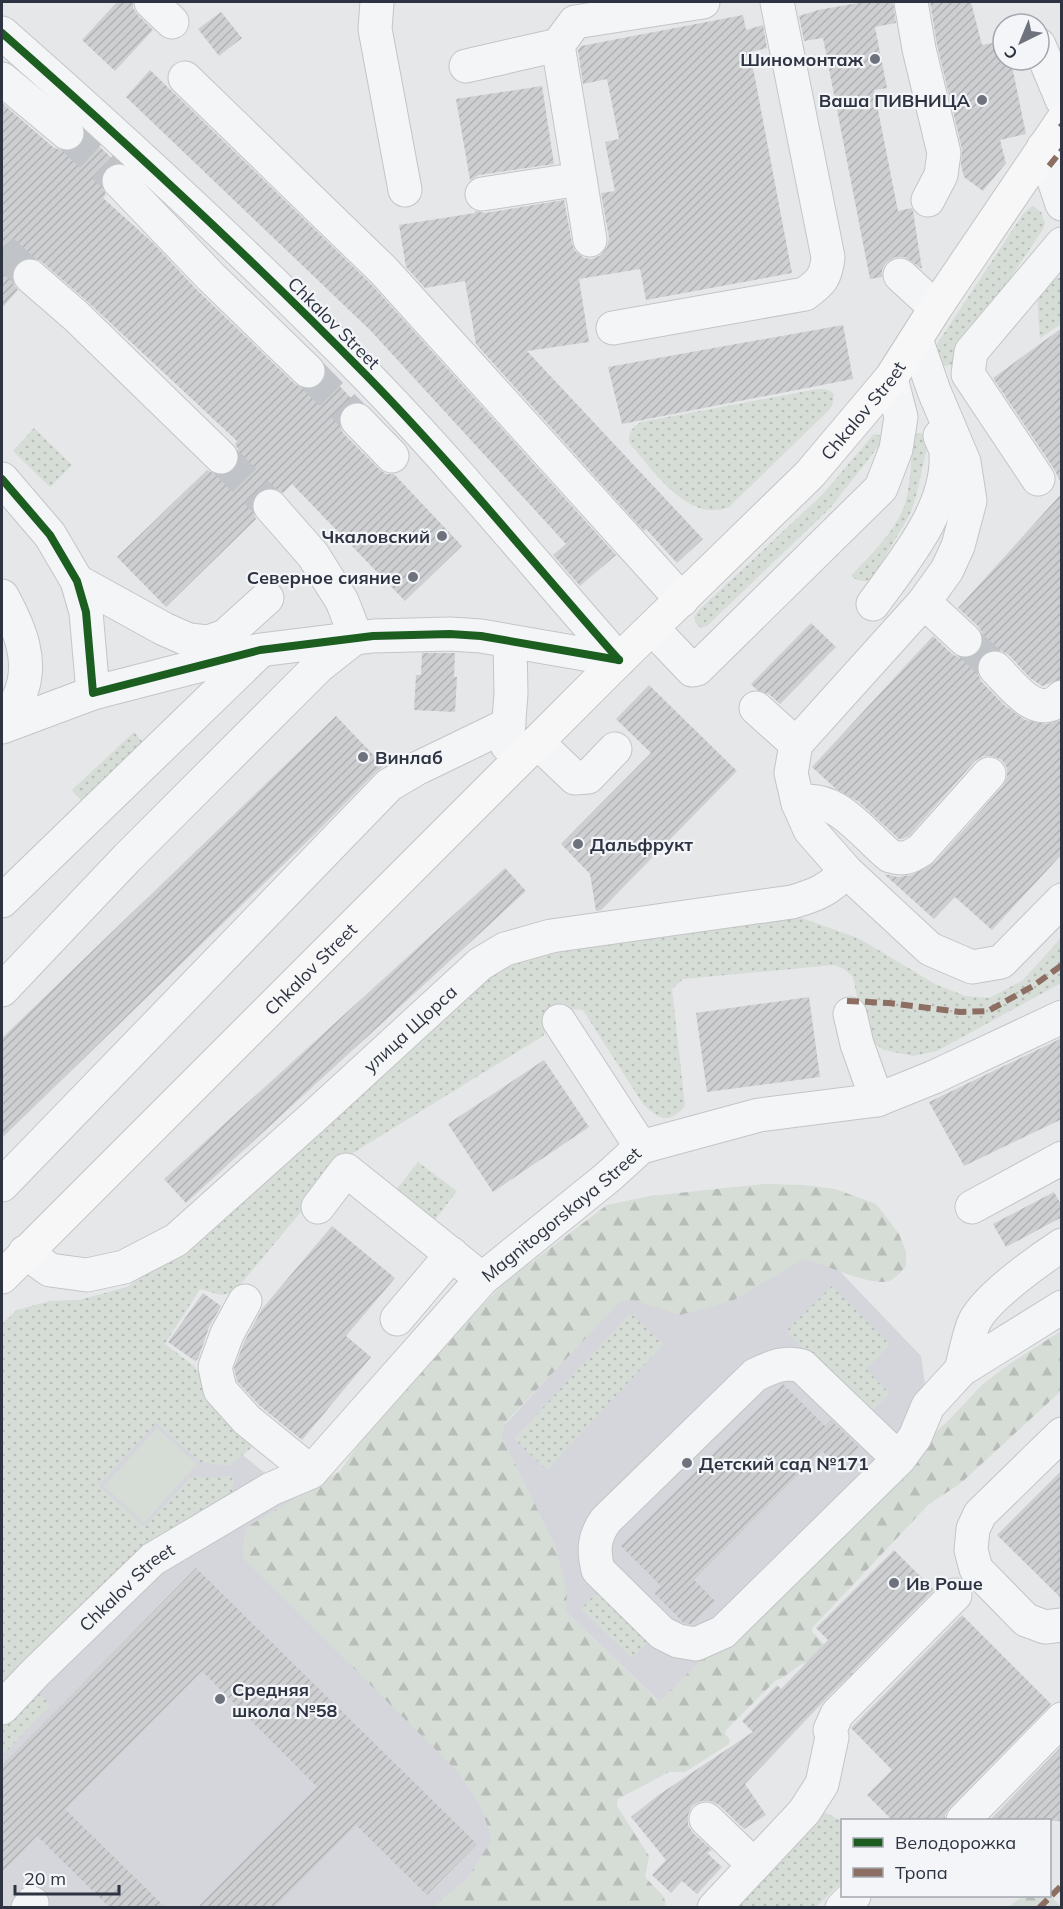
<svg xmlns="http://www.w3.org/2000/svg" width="1063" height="1909" viewBox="0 0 1063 1909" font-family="Mulish,sans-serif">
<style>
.built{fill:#d4d6dc}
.grass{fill:url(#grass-dots)}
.forest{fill:url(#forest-firs)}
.pitch{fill:#d6dcd6}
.building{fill:url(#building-hatch)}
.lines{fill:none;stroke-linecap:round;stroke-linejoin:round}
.minor-tunnel{stroke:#c0c3c7;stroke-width:33;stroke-dasharray:33 16;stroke-linecap:butt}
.minor-casing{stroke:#c3c5c7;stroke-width:35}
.major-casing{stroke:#c2c4c6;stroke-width:35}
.minor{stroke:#f4f5f6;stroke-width:33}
.major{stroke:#f7f7f8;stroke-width:33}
.quiet{stroke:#8d6e63;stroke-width:6;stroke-dasharray:12 6;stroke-linecap:butt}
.cycleway-casing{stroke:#f3f5f8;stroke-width:11}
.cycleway{stroke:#1b5e20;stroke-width:8}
.poi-dot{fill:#6d727c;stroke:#f3f5f8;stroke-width:2}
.labels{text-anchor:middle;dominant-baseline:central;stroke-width:4.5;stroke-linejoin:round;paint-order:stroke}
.poi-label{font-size:18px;font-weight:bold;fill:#2d3341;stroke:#f3f5f8;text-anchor:start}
.street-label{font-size:18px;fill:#2d3341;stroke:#f3f5f8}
</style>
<defs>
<pattern id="grass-dots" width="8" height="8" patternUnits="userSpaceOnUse" patternTransform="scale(1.5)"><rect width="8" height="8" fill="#d6dcd6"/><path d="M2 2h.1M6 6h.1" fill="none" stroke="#b8bdb9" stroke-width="1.8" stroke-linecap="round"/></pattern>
<pattern id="forest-firs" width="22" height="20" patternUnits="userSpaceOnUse" patternTransform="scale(1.5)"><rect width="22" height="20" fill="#d6dcd6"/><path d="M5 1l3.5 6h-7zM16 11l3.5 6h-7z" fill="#b8bdb9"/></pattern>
<pattern id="building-hatch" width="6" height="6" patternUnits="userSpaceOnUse" patternTransform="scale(1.5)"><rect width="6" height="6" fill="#cecfd1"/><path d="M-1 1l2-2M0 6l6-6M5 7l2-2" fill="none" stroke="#b1b2b5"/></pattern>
</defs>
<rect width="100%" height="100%" fill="#e5e7e9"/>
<!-- built -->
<g class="built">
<path d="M730,1224l78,14 113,118 7,50 -262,302 -224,-215 173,-188z"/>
<path d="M51,1302l333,266 107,262 1,65 -12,12h-478v-552z"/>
</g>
<!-- grass -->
<g class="grass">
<path d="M1032,206l9,6 4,11 -2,6 -87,131 -4,5 -8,1 -5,-2 -5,-15 3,-5 86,-130z"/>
<path d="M1052,278h9v46l-21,14 -3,-41z"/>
<path d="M818,389c6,0 13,0 16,6l-2,11 -4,5 -99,96c-40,17 -76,-37 -99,-63 -3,-11 2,-16 11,-22z"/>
<path d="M34,428l38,37 -22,22 -37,-36z"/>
<path d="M916,433h5l4,3 2,12 -12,52 -5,14 -38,65c-9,3 -13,3 -21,-3 20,-22 50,-49 56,-80 4,-18 4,-38 6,-56z"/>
<path d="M874,434l5,1 3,4 -1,4 -50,64 -124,119 -6,2 -5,-4 -2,-7 5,-7 124,-116z"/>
<path d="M134,732l12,14 -62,58 -12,-14z"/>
<path d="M791,914l69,25 75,45 30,12 24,2 33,-17 39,-43v45l-124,68 -24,5 -29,-6 -13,-9 -8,-15 -10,-49 -9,-8 -10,-4 -151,14 -11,10 13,117c-17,19 -25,14 -42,-2l-60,-94c-24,-4 -28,8 -40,26l-190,117 -18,18 -101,121 -13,3 -21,-6 -35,55 29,22 36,57 26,21 -27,22 -29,-4 -44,-39 -55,60 -1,4 44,40 45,-48 5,-2 19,1 18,-3 3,7 -2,10 -86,55 -70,62 -74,79v-364l15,-14 33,-9 29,-1 48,-13 54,-37 318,-283 42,-21z"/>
<path d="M418,1162l39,29 -23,30 -39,-30z"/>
<path d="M832,1286l58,59 -24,24 24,25 -22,20 -82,-83z"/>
<path d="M630,1313l34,31 -117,126 -33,-31z"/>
<path d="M599,1590l52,49 -19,19 -51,-49z"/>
<path d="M35,1693l4,1 10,8v5l-47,49v-29l28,-32z"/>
<path d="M824,1812l18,9v61l-26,25 -93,1z"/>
</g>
<!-- forest -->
<g class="forest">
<path d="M765,1184l38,1 32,4 41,15 23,30 7,18v14c-6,7 -13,16 -23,16 -22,0 -57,-17 -79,-23l-72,42 -52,14 -47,-15 -12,1 -116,122 -3,14 53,108 12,46 -1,21 93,90 209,-209 81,-73 33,-35 26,-20 53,-34v60l-100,92 -32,21 -116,123 -1,5 41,41v3l-8,10 -9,-1 -29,-23c-12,3 -18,15 -31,18l-50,50 -1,4 5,6 -1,4 -44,28h-16l-51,27 -1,7 32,50 -4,21 19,20 2,10h-234l35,-28 25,-40 -12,-34 -22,-33 -215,-214v-16l4,-15 93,-56 43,-62 120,-125 104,-79 43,-9z"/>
<path d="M1050,1895l11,12h-52l13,-11z"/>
</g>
<!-- pitch -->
<path class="pitch" d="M157,1428l40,36 -53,59 -40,-37z"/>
<!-- building -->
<g class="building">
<path d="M117,2h16v6l5,7 15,15 -38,41 -33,-31z"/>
<path d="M864,2h29l3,21 -21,4 12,61 -13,2 24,121 14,-3 1,3 9,58 -17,-12h-10l-9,6 -4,7v7l-12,2 -47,-241 -19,3 -5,-25 19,-6z"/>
<path d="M930,2h41l11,43 21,-4v19h17l1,4 -9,2 14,68 -26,6 6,23 -23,28 -19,-14 -3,-12 1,-16 -25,-104z"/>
<path d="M221,12l21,26 -23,18 -21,-27z"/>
<path d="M743,15l3,15 17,-5 4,23 -17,4 42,221 -146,27 -6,-31 -61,10 10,63 -62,9 176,188 -26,24 -31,-34 -2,2 -168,-187 -11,-63 -40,7 -19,-21 -7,-42 76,-12v-2l10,2 79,-13 8,43 3,8 9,7 8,1 9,-4 6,-8 2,-9 -8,-45 14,-2 -10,-49 14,-3 -12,-60 -24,5 -5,-34 3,-4z"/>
<path d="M150,70l221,214 245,271 -36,31 -27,-31 13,-11 -196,-214 -244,-233z"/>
<path d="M542,86l12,78 -75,11 -9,5 -14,-81z"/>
<path d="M2,103l51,44 10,4h10l8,-6 4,-12 32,30 -11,4 -5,8v10l5,9 -3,4 50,45 44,47 98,94 9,5h10l8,-5 4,-12 29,30 -11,4 -5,8v10l4,9 36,36 7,5h8l68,72 -57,55 -113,-117 -9,9 -8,-5h-8l-10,4 -5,9v8l4,10 -90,88 -49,-50 90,-87 10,5h10l7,-5 5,-9v-10l-4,-7 2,-3 -149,-139 -46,-40 -8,-4h-10l-8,6 -4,8v10l6,8 -16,18z"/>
<path d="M843,325l10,54 -231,45 -14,-57z"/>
<path d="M1062,328v157l-8,-16 -61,-91z"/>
<path d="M1062,493v186l-20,7 -12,-8 -21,-23 -9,-5h-9l-8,4 -6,8v10l4,9 23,24 21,15 22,4 15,-4v134l-70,76 -37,-33 -21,22 -50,-45 14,3 14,-2 23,-13 68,-76 4,-9v-9l-5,-8 -10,-4h-9l-8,5 -66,75 -7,3h-3l-40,-37 -23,-13 -24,-22 121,-131 19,18 8,4h10l9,-6 4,-8v-10l-5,-8 -20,-18z"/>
<path d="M811,623l25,24 -56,57 -11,-10 -12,-4 -6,-6z"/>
<path d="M422,653h33l-1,24h3l-2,35 -41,-2 2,-35h5z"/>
<path d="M649,685l88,86 -136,139 -5,1 -6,-37 -29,-30 90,-91 -35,-34z"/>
<path d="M336,716l48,50 -8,6 -59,60 -315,306v-100z"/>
<path d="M505,868l21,23 -340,312 -22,-24z"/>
<path d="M809,997l11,80 -113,15 -11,-79z"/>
<path d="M1062,1038v81l-98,47 -35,-64z"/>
<path d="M544,1060l45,67 -96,65 -45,-68z"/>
<path d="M1054,1192l8,14v11l-56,30 -13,-23z"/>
<path d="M332,1226l63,52 -49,58 25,21 -69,83 -42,-34 -23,-25 -3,-13 10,-26 18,-33z"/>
<path d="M203,1293l18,13 -12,21 -11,32 -3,2 -27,-19z"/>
<path d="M783,1384l42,42 6,-6 28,27 -20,20 -17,-16 -128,129 21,21 -24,23 -7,-1 -30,-30 7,-7 -40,-40z"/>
<path d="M1062,1470v129l-65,-64z"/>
<path d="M894,1550l40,40 -110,111 -79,83 21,31 -22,14 -25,-24 -8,-4h-10l-9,5 -4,9v10l5,8 19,17 -5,3 15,14 -25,27 -15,-13 -11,12 -19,-18 14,-15 -35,-43 26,-21 96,-64 -11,-11 35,-36 4,4 47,-49 -12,-12z"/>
<path d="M196,1568l281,276 -50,51 -71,-70 -82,83h-77l120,-121 -115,-116 -137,138 101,99h-56l-73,-72 -35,36v-107z"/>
<path d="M962,1615l89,89 -101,103 -5,8v6h-52l-26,-26 25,-25 -41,-42z"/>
<path d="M1062,1746v75h-73z"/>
</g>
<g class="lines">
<!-- minor-tunnel -->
<g class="minor-tunnel">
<path d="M67,133l52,48"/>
<path d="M2,250l28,26"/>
<path d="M308,371l49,49"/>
<path d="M221,457l49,49"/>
<path d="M965,640l30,28"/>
</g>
<defs>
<g id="minor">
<path d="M151,2l21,20"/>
<path d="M377,2l-2,27 30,161"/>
<path d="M911,2l8,47 25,104 -3,22 -13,25"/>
<path d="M2,33c125,110 247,223 364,342 89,91 169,190 253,285"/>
<path d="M1039,45l23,55"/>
<path d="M466,66l92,-21"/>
<path d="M185,78l199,193 298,329"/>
<path d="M2,79l65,54"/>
<path d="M1043,148l19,56"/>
<path d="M119,181l92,96 97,94"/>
<path d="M482,194l98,-15"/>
<path d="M590,240l-32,-195 17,-23 128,-20"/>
<path d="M900,275l25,23 13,6"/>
<path d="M30,276l46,40 145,141"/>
<path d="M613,328l192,-34c16,-12 21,-16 23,-37l-51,-255"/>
<path d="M916,339l18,52 30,71 6,39 -12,45 -11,24 -23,32 -128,142 -5,29 7,30 12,27 36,41 84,78 42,18 29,-5 61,-62"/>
<path d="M357,420l35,36"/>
<path d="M2,479l48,56 27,46 9,31 7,81 167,-43 113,-14 77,-2 31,2 138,24"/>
<path d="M1038,479l-70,-105 3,-22 91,-108"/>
<path d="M77,581l87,48 25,11 19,2 17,-6 42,-38"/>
<path d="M2,596c17,31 33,66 17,101 -4,10 -11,20 -16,29"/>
<path d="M924,602l41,38"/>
<path d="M873,604c30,-42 76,-95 73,-150 0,-6 -4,-12 -6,-18"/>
<path d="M653,629l39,41 5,-1 184,-181 15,-39 5,-32 -10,-39"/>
<path d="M995,668c17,17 43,55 67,29"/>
<path d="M756,708l40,36"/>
<path d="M2,727l91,-34"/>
<path d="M537,742l38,36 13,-1 27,-28"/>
<path d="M507,745l4,-51 -1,-52"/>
<path d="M798,803c37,-11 66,32 92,53 14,4 19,2 31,-6l68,-76"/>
<path d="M2,901l257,-249"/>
<path d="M2,990l125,-132 192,-192 37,-29 -14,-36 -29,-46 -43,-49"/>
<path d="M850,1014l7,30 20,56"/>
<path d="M559,1021l82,126"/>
<path d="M2,1185l387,-400 27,-16 93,-45"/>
<path d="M318,1207l28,-37 136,109"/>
<path d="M972,1207l90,-49"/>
<path id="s1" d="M25,1252l25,18 37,5 37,-8 52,-27 134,-120 170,-156 25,-15 46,-13 241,-34c24,-7 37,-12 54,-31"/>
<path d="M245,1301l-18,33 -12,33 5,23 27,30 64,52"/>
<path d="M397,1319l55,-65"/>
<path d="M961,1370c4,-15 7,-31 12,-45 9,-25 66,-65 89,-80"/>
<path d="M1062,1434l-82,80 -7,15 -2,21 5,19 50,51 19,7 17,-2"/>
<path d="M899,1459l-97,-93c-19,-5 -30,1 -47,9l-149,145c-12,16 -13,30 -8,50l64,63 16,8 18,3 27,-12 176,-173 16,-22 13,-31 33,-36 101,-63"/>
<path id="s2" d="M2,1708l33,-35 118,-114 118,-70 40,-17 171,-193 126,-102 33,-30 118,-32 118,-15 57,-23 128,-60"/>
<path d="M706,1819l48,46"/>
<path d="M963,1820l99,-101"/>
<path d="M28,1908l4,-5"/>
<path d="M714,1908l90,-96 18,-28 10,-47 -2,-7 7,-16 118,-119"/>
<path d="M842,1908l12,-12"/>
</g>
<g id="major">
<path id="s3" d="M2,1277l617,-617 191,-186 81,-96 47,-74 124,-183"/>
</g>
</defs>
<!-- minor casing -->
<use href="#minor" class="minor-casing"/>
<!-- major casing -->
<use href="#major" class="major-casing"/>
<!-- minor -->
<use href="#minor" class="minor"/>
<!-- major -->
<use href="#major" class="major"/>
<!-- quiet -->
<g class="quiet">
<path d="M1060,123l2,2"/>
<path d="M1049,166l13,-16"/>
<path d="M847,1001l42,2 71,9 28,-1 45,-25 29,-21"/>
<path d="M1061,1625h1"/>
<path d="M1039,1908l22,-22"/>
</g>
<defs>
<g id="cycleway">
<path d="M2,33c125,110 247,223 364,342 89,91 169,190 253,285"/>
<path d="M2,479l48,56 27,46 9,31 7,81 167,-43 113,-14 77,-2 31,2 138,24"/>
</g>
</defs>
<!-- cycleway casing -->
<use href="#cycleway" class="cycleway-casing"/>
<!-- cycleway -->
<use href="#cycleway" class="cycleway"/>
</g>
<!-- markers -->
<g class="poi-dot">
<circle cx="875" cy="59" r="6"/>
<circle cx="982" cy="100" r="6"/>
<circle cx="442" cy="536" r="6"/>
<circle cx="413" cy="577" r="6"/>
<circle cx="363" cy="757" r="6"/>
<circle cx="578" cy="844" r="6"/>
<circle cx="687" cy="1463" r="6"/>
<circle cx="894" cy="1583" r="6"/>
<circle cx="220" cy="1699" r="6"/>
</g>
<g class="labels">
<!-- poi labels -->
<g class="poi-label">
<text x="863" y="59" text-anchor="end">Шиномонтаж</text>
<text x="970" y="100" text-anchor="end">Ваша ПИВНИЦА</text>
<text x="430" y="536" text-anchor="end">Чкаловский</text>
<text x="401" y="577" text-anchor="end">Северное сияние</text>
<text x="375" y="757">Винлаб</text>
<text x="590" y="844">Дальфрукт</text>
<text x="699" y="1463">Детский сад №171</text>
<text x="906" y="1583">Ив Роше</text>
<text x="232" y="1689">Средняя<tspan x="232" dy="21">школа №58</tspan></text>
</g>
<!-- street labels -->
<g class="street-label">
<text transform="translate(334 323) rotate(45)">Chkalov Street</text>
<text stroke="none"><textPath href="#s3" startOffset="1222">Chkalov Street</textPath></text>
<text stroke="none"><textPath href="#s3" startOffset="436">Chkalov Street</textPath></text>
<text stroke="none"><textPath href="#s1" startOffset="480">улица Щорса</textPath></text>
<text stroke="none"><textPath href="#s2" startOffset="753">Magnitogorskaya Street</textPath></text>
<text stroke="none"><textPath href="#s2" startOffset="174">Chkalov Street</textPath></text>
</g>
</g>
<!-- border -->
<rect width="1063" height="1909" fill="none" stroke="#2d3341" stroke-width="6"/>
<!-- legend -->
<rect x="841" y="1819" width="210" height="78" fill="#f3f5f8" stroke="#a4a7af" stroke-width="1.5"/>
<rect x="853" y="1838" width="30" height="9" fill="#1b5e20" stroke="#a4a7af" stroke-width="1.5"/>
<text x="895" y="1849" font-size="18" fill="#2d3341">Велодорожка</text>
<rect x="853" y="1868" width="30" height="9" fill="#8d6e63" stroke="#a4a7af" stroke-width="1.5"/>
<text x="895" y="1879" font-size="18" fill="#2d3341">Тропа</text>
<!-- north arrow -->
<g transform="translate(1021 42) rotate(223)"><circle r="28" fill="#f3f5f8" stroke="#a4a7af" stroke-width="1.5"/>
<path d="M0-4.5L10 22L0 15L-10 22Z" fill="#6d727c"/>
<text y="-9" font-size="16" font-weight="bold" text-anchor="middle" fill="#2d3341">С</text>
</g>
<!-- scale -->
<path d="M15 1885v9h104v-9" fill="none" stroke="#2d3341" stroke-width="3"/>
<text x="24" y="1885" font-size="18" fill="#2d3341" stroke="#f3f5f8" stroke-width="4.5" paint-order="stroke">20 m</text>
</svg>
